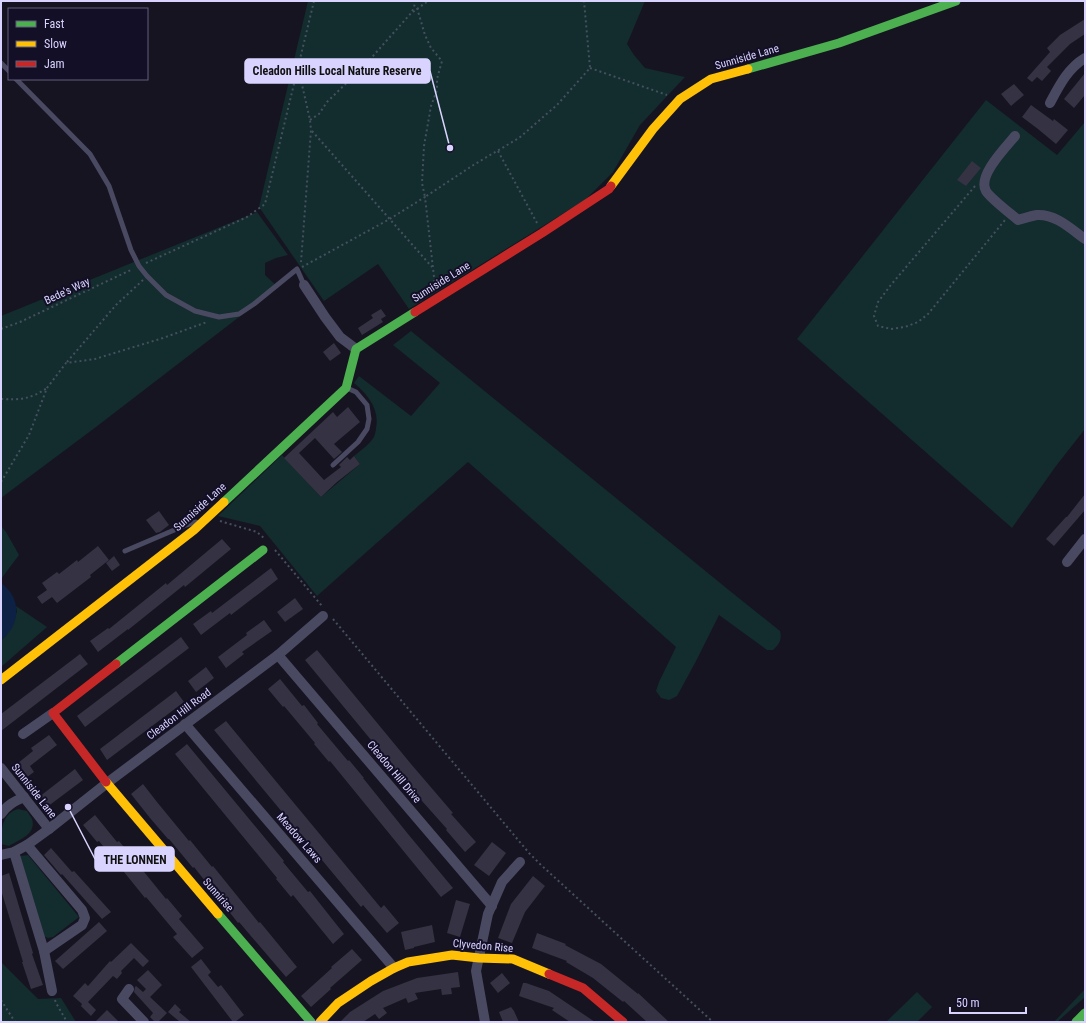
<svg xmlns="http://www.w3.org/2000/svg" width="1086" height="1023" viewBox="0 0 1086 1023" font-family="'Roboto Condensed',sans-serif">
<style>
.green{fill:#132c2d}
.water{fill:#0d2144}
.building{fill:#343243}
.lines{fill:none;stroke-linecap:round;stroke-linejoin:round}
.path{stroke:#44505f;stroke-width:2;stroke-dasharray:2 3;stroke-linecap:butt}
.lane{stroke:#4a4962;stroke-width:5}
.street{stroke:#4a4962;stroke-width:10}
.fast{stroke:#4caf50;stroke-width:9}
.slow{stroke:#ffc107;stroke-width:9}
.jam{stroke:#c62828;stroke-width:9}
.labels{text-anchor:middle;dominant-baseline:central;stroke-width:4;stroke-linejoin:round;paint-order:stroke}
.street-label{font-size:11px;fill:#d9d4ff;stroke:#130f26}
.leader{fill:none;stroke:#d9d4ff;stroke-width:1.5}
.callout-dot{fill:#d9d4ff;stroke:#130f26;stroke-width:1.5}
.callout{fill:#d9d4ff;stroke:#d9d4ff;stroke-width:1.5}
.callout-label{font-size:12px;text-anchor:middle;font-weight:bold;fill:#111}
</style>
<rect width="100%" height="100%" fill="#161421"/>
<!-- green -->
<g class="green">
<path d="M308,1h337l-18,43 7,11 11,13 40,9 -45,48 -27,47 -28,28 -176,109 -31,-45 -54,37 -65,-94z"/>
<path d="M986,100l71,55 28,-33v307l-29,37 -44,62 -215,-189z"/>
<path d="M257,212l31,43 -12,3 -11,5v12l13,12 -182,140 -95,71v-182z"/>
<path d="M411,331l319,260 50,40c2,8 0,13 -7,19h-6l-48,-35 -24,48 -18,33 -8,4 -8,-2 -5,-7 3,-9 17,-35 -208,-185 -151,134 -57,-70 -42,-10 64,-61 39,42 39,-33 -6,-8c7,-6 16,-12 20,-19 1,-3 2,-7 2,-9 4,-19 -9,-34 -22,-45l5,-7 52,40 29,-33 -47,-38z"/>
<path d="M1,526l5,6 13,23 -18,24z"/>
<path d="M16,606l31,21 -46,40v-27l5,-4 11,-24z"/>
<path d="M18,809l9,2c2,3 4,6 5,8 5,15 -13,21 -23,27l-8,-2c0,-15 1,-30 17,-35z"/>
<path d="M28,855l51,62 -26,20 -5,1 -4,-2 -24,-80z"/>
<path d="M1,962l37,37 23,-1 15,24h-75z"/>
<path d="M1085,989v8l-28,25h-3z"/>
<path d="M917,992l15,15 -15,15h-31z"/>
</g>
<!-- water -->
<path class="water" d="M1,583c21,15 20,42 0,57z"/>
<!-- building -->
<g class="building">
<path d="M1085,19v15l-15,10 -23,23 4,4 -9,10 -5,-4 -5,5 -5,-4 23,-26 -3,-4 13,-13z"/>
<path d="M1085,73v22l-11,13 -10,-9z"/>
<path d="M1014,84l10,11 -13,11 -10,-12z"/>
<path d="M1031,105l22,16 1,-2 14,11 -12,14 -18,-15 -16,-12z"/>
<path d="M972,161l9,7 -15,18 -9,-6z"/>
<path d="M381,309l5,7 -5,3 2,3 -21,13 -4,-7 15,-10 -2,-3z"/>
<path d="M334,343l7,10 -11,8 -7,-9z"/>
<path d="M348,407l12,15 -26,22 8,8 -8,7 -19,-21 -16,15 25,27 17,-13 -2,-2 8,-8 3,3 4,-4 6,8 -23,18 -16,15 -37,-39 49,-46 4,5z"/>
<path d="M1085,494v16l-31,36 -8,-7 20,-22h1z"/>
<path d="M159,511l10,14 -9,7 -4,1 -10,-13z"/>
<path d="M222,539l9,10 -46,38 -1,-2 -56,45v-1l-30,23 -8,-11 18,-13 1,1 57,-46 1,2z"/>
<path d="M98,546l11,14 -19,15 1,2 -34,26 -5,-6 -10,7 -5,-7 10,-7 -5,-7 15,-11 2,2 18,-14 1,2z"/>
<path d="M114,556l6,9 -8,6 -6,-8z"/>
<path d="M271,568l7,11 -47,36 -1,-2 -29,22 -8,-11 18,-13 1,2z"/>
<path d="M295,598l8,11 -18,13 -8,-10z"/>
<path d="M264,620l8,11 -30,21 2,2 -18,14 -8,-11 29,-22 -1,-2z"/>
<path d="M181,637l8,11 -104,79 -8,-11z"/>
<path d="M317,650l94,114 42,49 -2,1 25,28 -11,10 -19,-22 1,-1 -33,-37 -109,-132z"/>
<path d="M80,654l8,10 -87,67v-17z"/>
<path d="M206,667l8,11 -18,14 -8,-11z"/>
<path d="M280,679l22,27 2,-1 14,18 -1,1 31,37 1,-1 15,18h-1l45,56 45,54 -12,9 -111,-136 -1,1 -15,-18 1,-1 -31,-37 -1,1 -15,-18z"/>
<path d="M176,691l8,11 -77,58 -7,-11z"/>
<path d="M226,721l155,187 3,-3 15,18 -12,10 -24,-28 -2,2 -147,-177z"/>
<path d="M49,735l8,10 -27,21 4,6 -11,8 -10,-13 20,-16 -2,-3z"/>
<path d="M187,744l97,117 -1,1 25,30 2,-1 34,43 -11,10 -40,-49 -2,2 -15,-18 1,-1 -102,-124z"/>
<path d="M75,769l8,11 -36,27 -8,-10z"/>
<path d="M143,784l14,18 32,39 1,-1 22,27 1,-1 46,57 1,-1 37,45 -11,10 -47,-55 -1,1 -44,-56 -1,1 -24,-29h-1l-18,-21 -19,-24z"/>
<path d="M95,815l22,27 2,-1 47,58 1,-1 15,18 -3,3 25,29 -12,10 -19,-21 4,-3 -31,-37 -1,1 -46,-57 -2,1 -14,-17z"/>
<path d="M492,842l14,11 -17,23 -15,-11z"/>
<path d="M51,848l21,24 2,-1 37,41 -9,7 -40,-45 -1,1 -17,-20z"/>
<path d="M9,873l24,80 -1,1 11,31 -12,4 -9,-27h1l-22,-72v-14z"/>
<path d="M533,876l12,10 -20,26 -13,31 -14,-5 13,-34z"/>
<path d="M456,900l14,4 -10,33 -13,-4z"/>
<path d="M99,922l8,9 -44,38 -8,-8z"/>
<path d="M432,925l3,17 -21,5v1l-9,2 -4,-18z"/>
<path d="M537,933l29,11 -1,1 36,19 37,30v-1l31,29h-22l-23,-21 -1,1 -30,-24 -27,-16 1,-1 -35,-13z"/>
<path d="M131,943l18,18 -6,6 -9,-9 -13,13 1,2 -5,6 -4,-3 -25,26 8,8 -5,6 -10,-10 1,-2 -9,-8 12,-13 3,3 22,-25 1,1z"/>
<path d="M352,949l10,11 -32,28 1,1 -20,18 -10,-11 31,-28 -1,-1z"/>
<path d="M201,959l10,13 -3,3 10,12 3,-2 23,30 -9,7h-2l-42,-55z"/>
<path d="M148,970l14,15 -12,12 17,16 -9,9h-3l-5,-5 3,-4 -19,-21 1,-5 1,-1 7,6 3,-3 -9,-9z"/>
<path d="M458,972l2,15 -9,1 1,6 -10,1 -1,-6 -26,4 3,6 -10,4 -2,-5 -23,10 4,5 -8,6 -4,-5 -12,8h-23l10,-10 33,-21 34,-13z"/>
<path d="M502,973l8,10 -12,10 -8,-10z"/>
<path d="M523,983h3l23,8 46,31h-25l-18,-12 2,-2 -35,-12z"/>
<path d="M175,1004l6,6 -2,2 12,10h-11l-12,-10z"/>
<path d="M511,1007l3,4 5,11h-16l-4,-10z"/>
<path d="M107,1010l12,12h-24z"/>
</g>
<g class="lines">
<!-- path -->
<g class="path">
<path d="M417,8l8,27 6,13 11,13 -5,18v11l-6,16 -7,40 -2,37 3,14 50,-33 44,-26 38,-33 33,-37 -6,-67"/>
<path d="M413,12l15,-11"/>
<path d="M298,67l12,53 1,10 -10,132"/>
<path d="M590,68l77,27"/>
<path d="M310,120l9,-6 8,-12 38,-37 47,-53 4,-11"/>
<path d="M312,131l120,136"/>
<path d="M498,151l39,72"/>
<path d="M975,186l-85,100 -12,16 -4,14 4,10 13,3 14,-2 13,-5 10,-8 77,-94"/>
<path d="M146,263l101,-46 18,-13 49,-203"/>
<path d="M302,267l86,-47 37,-23 10,89"/>
<path d="M1,329l19,-7 113,-53"/>
<path d="M67,362l49,-57 27,-25"/>
<path d="M1,399c19,1 30,0 46,-11"/>
<path d="M1,482l28,-47 18,-47 19,-25 29,-4 68,-21 44,-16"/>
<path d="M220,521l37,11 8,7"/>
<path d="M275,550l47,56"/>
<path d="M333,619l196,234 12,12 172,157"/>
<path d="M1,1000l14,22"/>
<path d="M55,1000l1,3 11,19"/>
</g>
<!-- lane -->
<g class="lane">
<path d="M1,63l8,8"/>
<path d="M16,79l74,75 19,32 22,64 8,16 8,10 19,19 29,16 24,6 20,-3 15,-10 43,-35 7,16"/>
<path d="M333,465l25,-23 9,-13 2,-10 -2,-14 -11,-13 -9,-4"/>
<path d="M125,551l61,-26 10,-3"/>
</g>
<!-- street -->
<g class="street">
<path d="M1050,103c9,-17 18,-35 35,-45"/>
<path d="M1015,136c-9,11 -38,40 -29,55 4,7 25,23 32,29 7,-2 13,-4 19,-5 19,-1 34,14 48,24"/>
<path d="M304,285l21,32 15,20 16,12"/>
<path d="M1067,562l18,-23"/>
<path d="M278,655l214,251"/>
<path d="M185,724l209,244"/>
<path d="M23,734l30,-21"/>
<path d="M1,768l48,61"/>
<path d="M1,814c6,-9 14,-13 23,-17"/>
<path d="M14,852l30,99 38,-26 3,-7 -3,-8 -55,-65"/>
<path d="M1,855l13,-3 13,-7 22,-16 58,-46 171,-128 45,-39"/>
<path d="M44,951l8,40"/>
<path d="M129,989l-7,10 22,23"/>
<path d="M485,1022l-9,-51 12,-57 14,-32 18,-20"/>
</g>
<!-- fast -->
<g class="fast">
<path d="M748,69l91,-26 117,-42"/>
<path d="M224,502l122,-114 10,-39 59,-37"/>
<path d="M116,664l147,-114"/>
<path d="M218,914l93,108"/>
<path d="M1076,1022l9,-9"/>
</g>
<!-- slow -->
<g class="slow">
<path d="M611,186l42,-57 27,-30 31,-20 37,-10"/>
<path d="M1,680l193,-150 30,-28"/>
<path d="M106,782l112,132"/>
<path d="M320,1022l18,-19 33,-22 23,-13 14,-6 44,-7 27,3 34,1 36,15"/>
</g>
<!-- jam -->
<g class="jam">
<path d="M415,312l127,-79 67,-44 2,-3"/>
<path d="M106,782l-53,-69 63,-49"/>
<path d="M549,974l34,14 40,34"/>
</g>
</g>
<g class="labels">
<!-- street labels -->
<g class="street-label">
<text transform="translate(747 57) rotate(-16)">Sunniside Lane</text>
<text transform="translate(441 282) rotate(-32)">Sunniside Lane</text>
<text transform="translate(67 291) rotate(-25)">Bede's Way</text>
<text transform="translate(200 507) rotate(-42)">Sunniside Lane</text>
<text transform="translate(179 714) rotate(-37)">Cleadon Hill Road</text>
<text transform="translate(394 772) rotate(50)">Cleadon Hill Drive</text>
<text transform="translate(34 791) rotate(52)">Sunniside Lane</text>
<text transform="translate(299 838) rotate(49)">Meadow Laws</text>
<text transform="translate(218 895) rotate(49)">Sunnirise</text>
<text transform="translate(483 946) rotate(5)">Clyvedon Rise</text>
</g>
</g>
<!-- callouts -->
<path class="leader" d="M450 148L430 71M68 807L95 859"/>
<g class="callout-dot">
<circle cx="450" cy="148" r="4"/>
<circle cx="68" cy="807" r="4"/>
</g>
<g class="callout">
<rect x="245" y="59" width="185" height="24" rx="4"/>
<rect x="95" y="847" width="79" height="24" rx="4"/>
</g>
<g class="callout-label">
<text x="337" y="75">Cleadon Hills Local Nature Reserve</text>
<text x="135" y="864">THE LONNEN</text>
</g>
<!-- border -->
<rect width="1086" height="1023" fill="none" stroke="#d9d4ff" stroke-width="4"/>
<!-- legend -->
<rect x="8" y="8" width="140" height="72" fill="#130f26" stroke="#625e7d"/>
<rect x="16" y="21" width="20" height="6" fill="#4caf50" stroke="#625e7d"/>
<text x="44" y="28" font-size="12" fill="#d9d4ff">Fast</text>
<rect x="16" y="41" width="20" height="6" fill="#ffc107" stroke="#625e7d"/>
<text x="44" y="48" font-size="12" fill="#d9d4ff">Slow</text>
<rect x="16" y="61" width="20" height="6" fill="#c62828" stroke="#625e7d"/>
<text x="44" y="68" font-size="12" fill="#d9d4ff">Jam</text>
<!-- scale -->
<path d="M950 1007v6h76v-6" fill="none" stroke="#d9d4ff" stroke-width="2"/>
<text x="956" y="1007" font-size="12" fill="#d9d4ff" stroke="#130f26" stroke-width="3" paint-order="stroke">50 m</text>
</svg>
